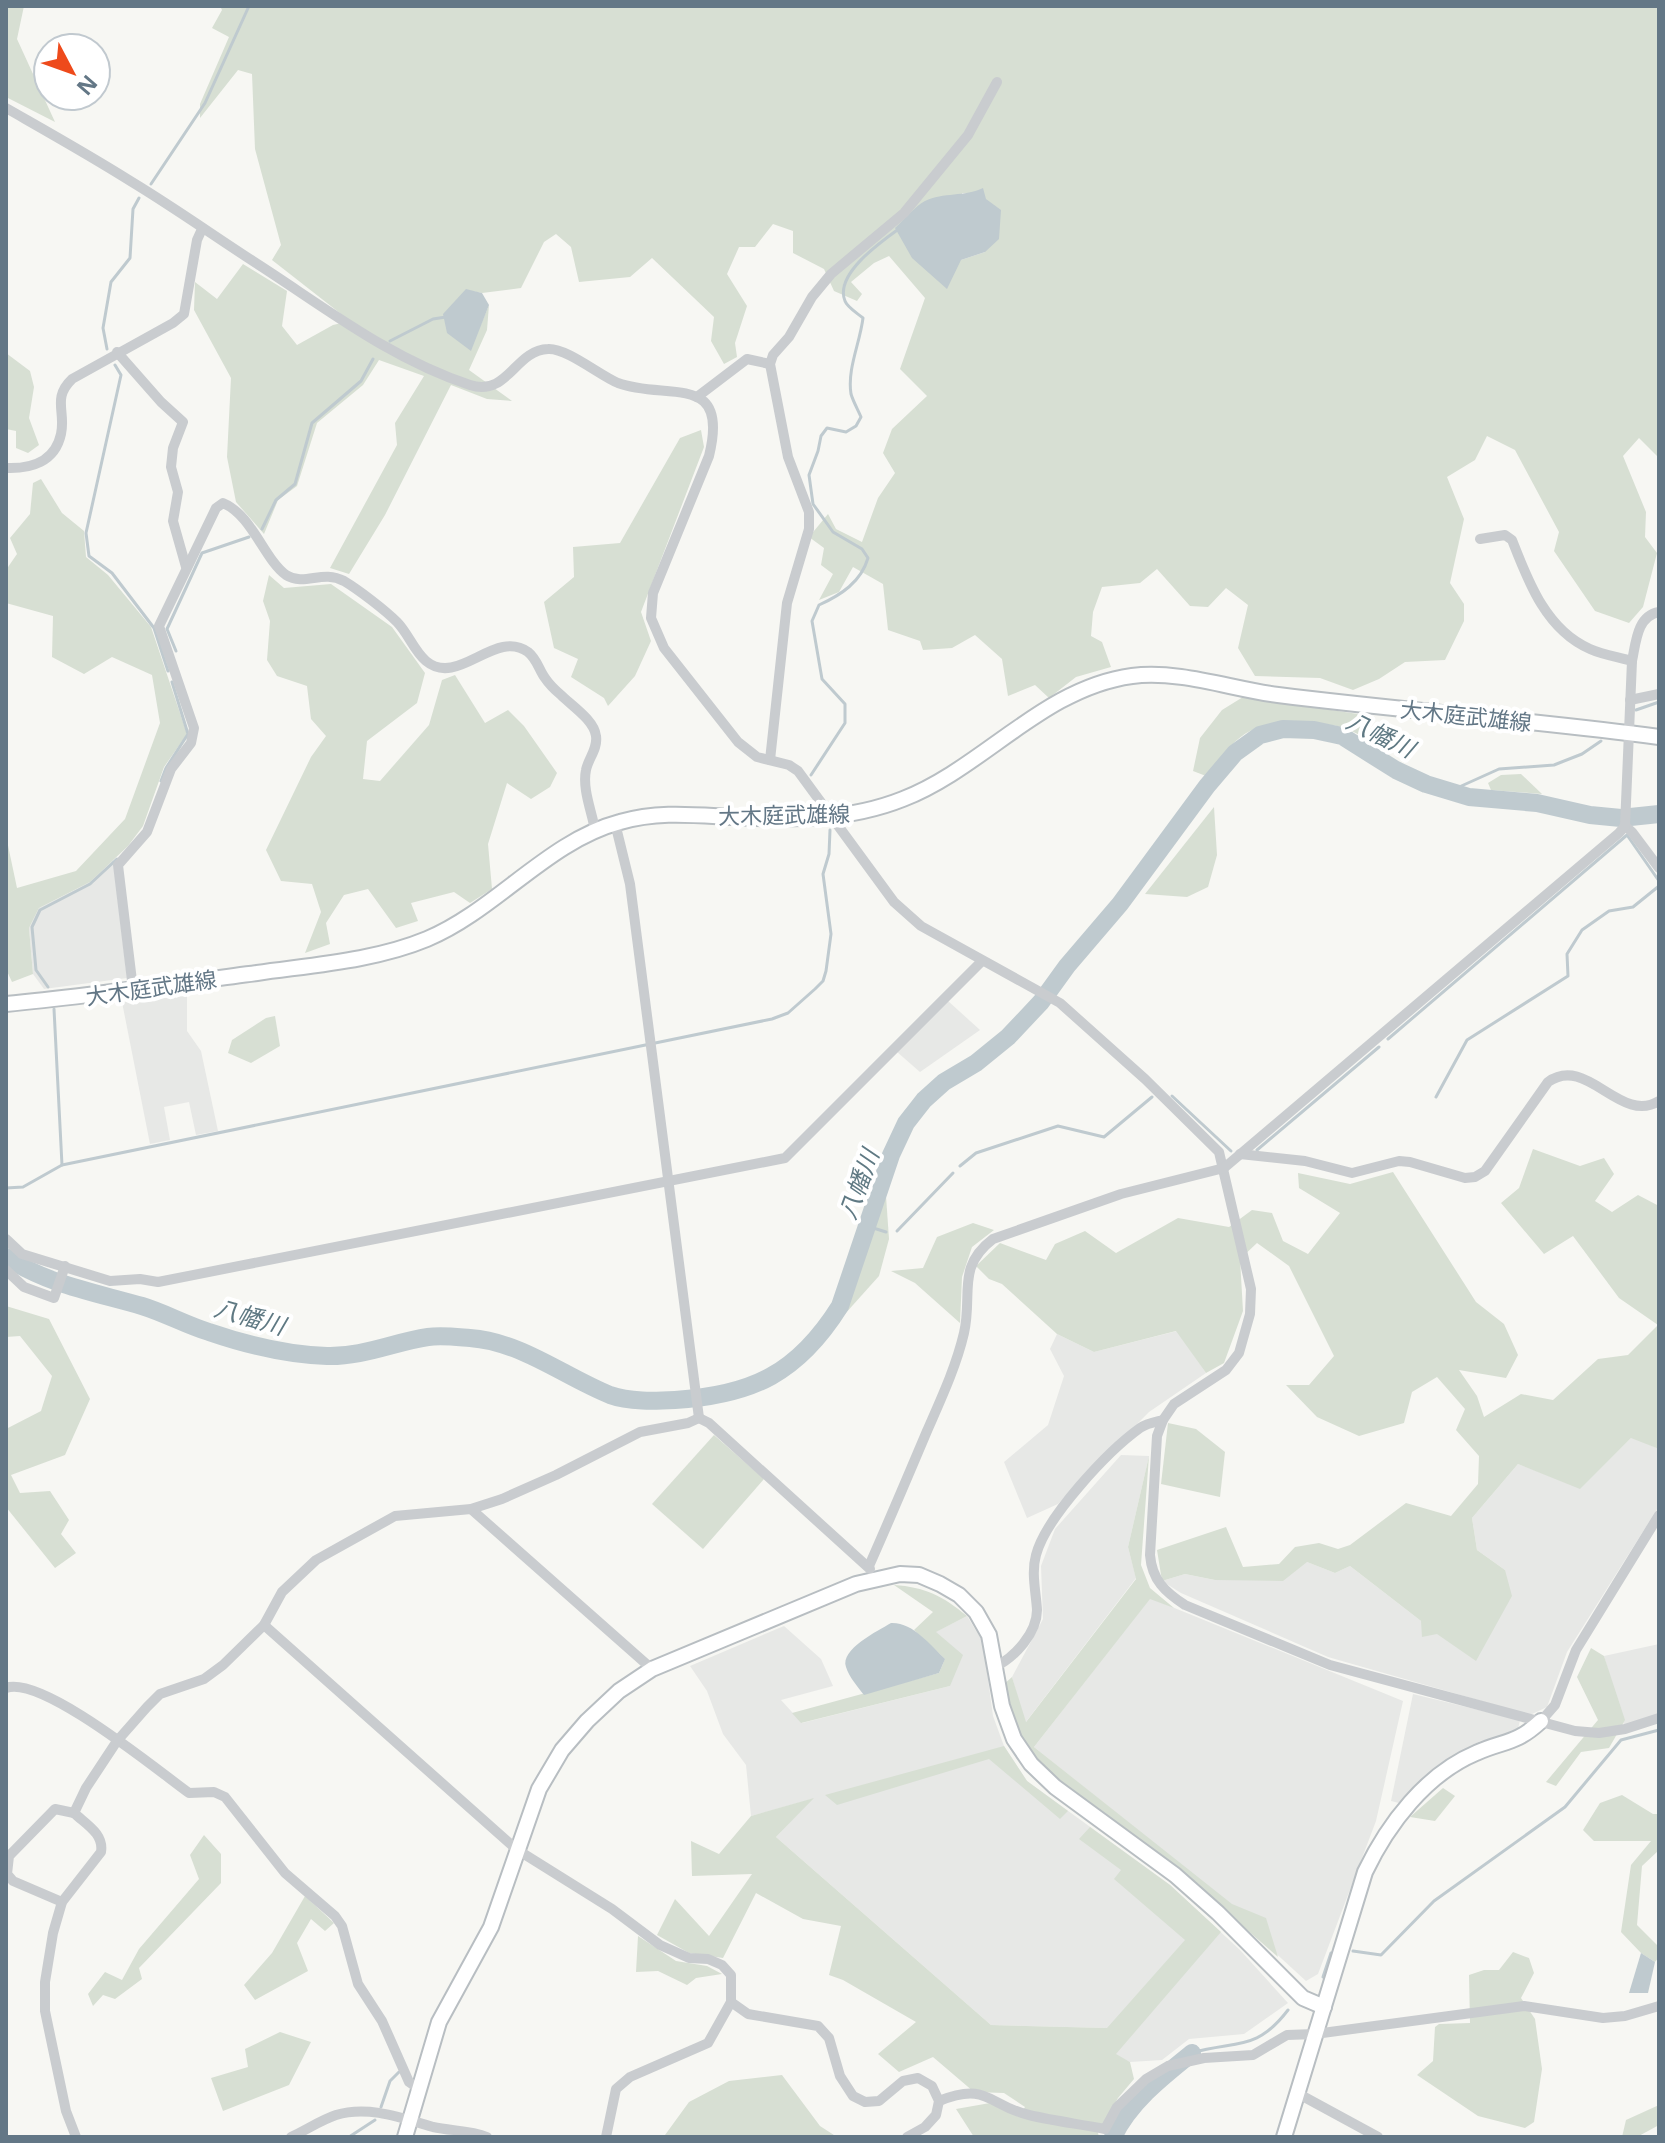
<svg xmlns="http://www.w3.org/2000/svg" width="1665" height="2143" viewBox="0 0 1665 2143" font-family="'Noto Sans','Noto Sans JP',sans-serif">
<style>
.built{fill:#e7e8e6}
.green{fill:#d7dfd3;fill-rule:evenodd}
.water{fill:#bfcacf}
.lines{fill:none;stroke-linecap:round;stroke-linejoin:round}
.stream{stroke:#bfcacf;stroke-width:3}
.river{stroke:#bfcacf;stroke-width:18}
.secondary-casing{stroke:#b8bec2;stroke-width:18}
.street{stroke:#c9cccf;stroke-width:10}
.secondary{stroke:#fff;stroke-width:14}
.labels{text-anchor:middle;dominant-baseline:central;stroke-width:8;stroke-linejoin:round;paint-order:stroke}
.street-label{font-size:22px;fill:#637786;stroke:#fff}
.water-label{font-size:24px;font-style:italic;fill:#5f7983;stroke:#fff}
</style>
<rect width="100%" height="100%" fill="#f7f7f3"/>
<!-- built -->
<g class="built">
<path d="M113,860l14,118 -83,11 -11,-15 -4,-46 10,-20 51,-26z"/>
<path d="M187,996v35l14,20 17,80 -22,4 -7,-33 -25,5 6,33 -20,4 -28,-142z"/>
<path d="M948,1001l32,29 -60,42 -24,-21z"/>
<path d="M1177,1331l29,42 -57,39 -91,92 -31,14 -23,-56 44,-37 16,-49 -14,-27 7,-15 37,18z"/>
<path d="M1632,1437l27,12v57l-92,146 -20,55 -17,8 -202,-58 -147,-64 -19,-12 23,-7 30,6 92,-18 28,11 15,-7 71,55 84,-51 -28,-20 -5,-32 46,-54 62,24z"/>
<path d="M1121,1455l28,1 -21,91 8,31 -111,145 -13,-46 31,-58 -2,-53 14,-37z"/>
<path d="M1150,1598l253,103 -27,120 -58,153 -12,7 -141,-129 -131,-105z"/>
<path d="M967,1616l16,26 10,74 11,30 23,35 143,104 70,65 48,53 -44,31 -55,5 -27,21 -32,2 -15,-7 -8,-27 -116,-3 -215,-188 36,-38 -61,17 -5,-51 -23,-31 -16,-43 -17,-25 94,-40 37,33 12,27 -52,14 21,23 148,-37 -15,-54z"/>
<path d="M1659,1644v72l-34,13 -21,-73z"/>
<path d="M1413,1694l107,26 -3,14 -37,7 -33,20 -48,42 -8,-2z"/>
</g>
<!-- green -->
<g class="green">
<path d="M6,6h18l-7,33 38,83 -49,-25z"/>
<path d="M220,6h1439v452l-20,-20 -16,18 23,56 -1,25 12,16 -14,54 -14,16 -34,-12 -41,-60 5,-19 -44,-82 -28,-14 -12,24 -28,17 17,42 -14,64 14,21v17l-19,39 -40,2 -26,17 -26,11 -33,-12 -65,-2 -17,-28 10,-43 -22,-17 -18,19 -18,-1 -33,-37 -17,14 -38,4 -9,25 -2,24 11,6 9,25 -35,10 -27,21 -14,-13 -27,11 -6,-37 -27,-24 -23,13 -29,2 -3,-9 -32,-11 -5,-46 -30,-17 -14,25 -20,8 14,-26 -12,-9 3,-17 -15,-11 19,-23 8,15 26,13 16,-44 17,-25 -12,-20 9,-24 35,-33 -27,-27 25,-71 -36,-42 -15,7 -23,19 11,12 -5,7 -23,-10 -10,-22 -31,-16v-22l-20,-7 -18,23h-16l-12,27 20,32 -12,37 2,14 -13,7 -13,-23 3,-24 -62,-59 -22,19 -51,5 -8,-35 -15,-13 -12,8 -23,46 -39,5 -16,-3 4,60 19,-45 -2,25 -18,40 43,31 -25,-2 -36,-14 -66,130 -36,59 -19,-6 67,-123 -2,-22 29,-47 -45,-16 -16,25 -46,38 -20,63 -19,14 -14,34 -28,-32 -9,-45 4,-79 -37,-68 1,-28 22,17 26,-35 44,27 -5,35 15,19 36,-20 17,-4 -78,-61 9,-15 -26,-96 -3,-75 -14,-4 -38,48v-14l29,-67 -17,-9 10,-18zM962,193l10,1 13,58 -24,8z"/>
<path d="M6,353l24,18 4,16 -5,31 10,27 -11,8 -12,-5v-17l-10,-2z"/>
<path d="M701,430l3,17 -63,165 10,29 -16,35 -27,30 -4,-8 -33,-21 7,-18 -24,-11 -10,-46 30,-25 -1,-30 47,-4 60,-105z"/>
<path d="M41,479l21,34 22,18 2,26 22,18 43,52 36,107 -23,33 -21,59 -15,20 -38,36 -51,26 -10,20 4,46 -21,8 -6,-13v-133l11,52 59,-17 49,-52 35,-96 -8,-48 -40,-18 -28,17 -32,-17 1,-41 -47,-13v-33l11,-16 -7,-16 20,-24 3,-31z"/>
<path d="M269,575l15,13 47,-4 61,43 33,46 -8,30 -50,38 -4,38 17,2 49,-56 13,-45 13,-5 30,48 23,-13 16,16 33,47 -7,14 -19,12 -24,-16 -19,61 4,45 -22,14 -16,-11 -43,11 7,18 -22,7 -28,-39 -24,6 -18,28 4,21 -25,9 16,-41 -9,-28 -31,-3 -15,-31 45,-93 15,-21 -15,-17 -4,-33 -30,-10 -10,-16 3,-39 -7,-20z"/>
<path d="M1243,697l122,18 -3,7 33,24 -8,8c-15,-11 -31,-24 -50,-28 -22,-5 -67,-5 -87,5 -18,9 -31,30 -44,45l-13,-5 7,-33 22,-28z"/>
<path d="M1521,774l21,20 -51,-4 -3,-7 13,-8z"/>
<path d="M1214,807l3,48 -9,32 -21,10 -42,-3z"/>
<path d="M275,1016l5,30 -29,17 -23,-10 4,-13 34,-22z"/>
<path d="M1533,1149l47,17 24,-8 10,16 -19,27 17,11 26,-17 21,11v243l-28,-11 -51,51 -62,-25 -46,54 5,32 28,20 7,26 -36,65 -39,-27 -15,3 -1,-16 -71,-55 -15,7 -28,-11 -24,19 -68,-1 -30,-6 -23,7 -5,-31 69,-23 17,40 36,-3 16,-17 24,-4 19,6 12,-4 56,-42 45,13 27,-32 1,-28 -23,-26 9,-21 -28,-32 -25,15 -8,31 -45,13 -42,-19 -31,-32h23l25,-29 -45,-90 -32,-23 -17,16 3,52 -19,52 -18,10 -30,-42 -82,21 -37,-18 -55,-50 -13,-5 -13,-13 24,-23 46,17 9,-16 30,-13 31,22 62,-35 51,9 23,-17 20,3 11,28 25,13 32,-41 -41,-25 -1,-15 52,11 43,-12 83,130 28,22 14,31 -12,23 -47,-8 18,26 7,21 37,-23 32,6 45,-41 30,-4 30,-30 -39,-27 -46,-62 -29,18 -43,-51 18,-15z"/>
<path d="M886,1196l3,43 -10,37 -35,39z"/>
<path d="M973,1223l21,7 -22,17 -10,30 -2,46 -45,-40 -24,-12 32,-3 14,-31z"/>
<path d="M6,1306l43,13 41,80 -25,56 -54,20 9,18 30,-2 19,29 -8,14 15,19 -21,15 -49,-61v-78l35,-18 11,-35 -32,-40 -14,1z"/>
<path d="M1168,1423l28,6 29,23 -5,45 -59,-13z"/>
<path d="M714,1435l50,44 -61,70 -51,-45z"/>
<path d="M1149,1456l-8,109 9,23 24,20 -24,-9 -116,148 198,157 34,14 12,39 -99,-87 -129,-96 -28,-34 -19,-55 9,-8 14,45 110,-143 -8,-32z"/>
<path d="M894,1585c31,2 49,11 73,31l-31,16 27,23 -13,31 -149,37 -9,-10 147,-40 6,-14 -31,-29 19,-18z"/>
<path d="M1591,1648l13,8 21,64 -16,28 -28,4 -25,34 -10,-4 52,-62 -21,-43z"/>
<path d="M1004,1746l23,35 41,30 -8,8 -71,-60 -152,46 -12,-10z"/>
<path d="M1443,1788l12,8 -20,25 -25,-4z"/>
<path d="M1622,1795l31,19h6v36l-17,16 -5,59 22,22v10l-4,5 -14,-9 -20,-21 10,-67 20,-24h-57l-11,-11 17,-27z"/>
<path d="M814,1798l-38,39 215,188 116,3 78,-88 -71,-61 7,-9 -42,-31 11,-12 80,58 51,47 -105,122 14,8 4,17 -16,19 -20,35 1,4h-125l-18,-28 34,-6 29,14 6,-10 -21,-14 -30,-1 -41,-35 -34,15 -21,-18 38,-32 -73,-42 -14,-5 12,-49 -38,-7 -47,-26 -33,65 -34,-5 -32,-18 18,-36 34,37 43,-62 -60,2 -1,-35 28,13 32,-38z"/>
<path d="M204,1835l17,19v29l-82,85 3,11 -27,20 -12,-4 -10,11 -5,-12 17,-22 17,8 17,-31 60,-70 -9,-24z"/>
<path d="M305,1896l29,27 -9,8 -14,-12 -14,24 11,28 -53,29 -11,-15 28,-32z"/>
<path d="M638,1936l38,25 31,5 15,8 -26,4 -9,7 -29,-14 -22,1z"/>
<path d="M1513,1952l16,6 5,15 -13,25 14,21 7,50 -8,53 -9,6 -47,-12 -61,-41 16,-14 2,-34 4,-3 31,-1 -1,-48 15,-5h15z"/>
<path d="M280,2032l31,10 -22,43 -66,26 -12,-33 37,-11 -3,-18z"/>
<path d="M782,2075l38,51 17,11h-171l-1,-2 24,-33 40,-21z"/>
<path d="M1659,2105v20l-22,12h-15l4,-17z"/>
</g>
<!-- water -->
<g class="water">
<path d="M983,188l3,11 15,11 -2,29 -14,13 -24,8 -14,29 -35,-31 -17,-30c9,-8 20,-22 30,-27 18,-9 40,-4 58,-13z"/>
<path d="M466,289l16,4 7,12 -18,46 -24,-18 -4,-19z"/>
<path d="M891,1623c22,-1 39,22 54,36l-6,14 -75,22c-6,-8 -15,-18 -18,-28 -6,-18 32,-36 45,-44z"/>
<path d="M1641,1953l14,9 -7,31h-19z"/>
</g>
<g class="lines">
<!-- stream -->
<g class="stream">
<path d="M151,184l54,-81 44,-97"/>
<path d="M390,341l43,-22 13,-2"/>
<path d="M107,349l-4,-21 8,-46 19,-24 3,-49 6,-11"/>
<path d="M115,365l6,10 -35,158 3,23 23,17 42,55 14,43"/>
<path d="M262,529l14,-29 19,-16 17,-61 49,-42 12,-22"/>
<path d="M176,651l-9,-22 35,-76 47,-16"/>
<path d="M1636,710l23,-8"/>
<path d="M811,775l34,-52v-19l-23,-25 -10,-58 7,-16c22,-10 42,-23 49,-47l-6,-9 -29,-17 -20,-28 -4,-29 9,-24 3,-15 6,-8 19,4 10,-6 5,-9c-3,-7 -8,-16 -10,-23 -4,-25 9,-51 12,-76 -6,-5 -16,-11 -18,-17 -11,-27 37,-60 55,-73"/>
<path d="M161,781l5,-13 22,-34 -16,-52"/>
<path d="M1448,792l51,-23 55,-4 28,-11 19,-13"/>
<path d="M48,987l-12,-17 -4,-43 8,-17 50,-26 27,-25"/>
<path d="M54,1009l8,156"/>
<path d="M1388,1039l239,-204 32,46"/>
<path d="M1172,1096l59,55"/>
<path d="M1436,1097l31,-57 101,-64 -1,-22 15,-24 27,-19 24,-4 26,-21"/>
<path d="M1257,1150l122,-103"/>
<path d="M960,1166l16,-13 82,-27 46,11 48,-40"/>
<path d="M6,1188l17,-1 39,-22 710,-146 16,-6 27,-24 8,-8 3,-10 5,-37 -8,-60 6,-20 1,-24"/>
<path d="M867,1226l19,6"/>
<path d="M897,1231l56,-58"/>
<path d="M1353,1951l28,4 53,-54 131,-94 56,-67 38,-10"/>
<path d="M1323,1977l8,-24"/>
<path d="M1192,2053c44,-13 64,-1 96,-43"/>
<path d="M381,2107l9,-26 9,-9"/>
<path d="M349,2137l26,-17"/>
</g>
<!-- river -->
<g class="river">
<path d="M6,1257c43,28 88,35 136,49 23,7 44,19 67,26 38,13 79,23 118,24 36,1 67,-14 101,-19 13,-2 29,0 42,1 52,4 93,38 140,57 19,7 45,6 65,5 78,-5 123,-27 165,-94l51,-151 15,-32 18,-23 20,-18 32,-19 32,-26 33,-35 26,-36 53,-62 87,-118 28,-33 25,-18 23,-6 31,1 28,6 54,34 30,14 43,13 68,6 53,12 31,3 38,-4"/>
<path d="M1113,2137c17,-35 49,-60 79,-84"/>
</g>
<defs>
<g id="secondary">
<path d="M6,1004c84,-8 167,-20 251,-31 55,-8 117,-12 170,-34 69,-29 121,-98 193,-117 38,-11 73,-7 112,-5 58,3 116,4 171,-18 80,-31 140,-111 229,-123 48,-6 99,13 146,19 127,16 254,25 381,42"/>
<path d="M405,2137l34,-115 52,-95 48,-138 23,-39 25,-29 32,-30 33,-22 204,-85 44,-10 19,1 21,9 19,11 17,17 13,23 13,71 12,33 17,25 24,23 120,88 43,38 85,85 21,9"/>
<path d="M1284,2137l81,-265c23,-48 61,-98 111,-119 29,-13 39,-8 65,-32"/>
</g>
</defs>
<!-- secondary casing -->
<use href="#secondary" class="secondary-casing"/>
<!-- street -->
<g class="street">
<path d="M6,108c42,24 85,48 126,74 43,26 85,56 127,83 68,44 132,94 211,120 38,12 45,-35 78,-36 19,-1 51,26 70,34 49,18 112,-12 91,73l-56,137 -2,25 13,30 74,94 19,15 32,8 9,6 96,131 27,24 139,77 85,76 74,73 32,137 -1,25 -11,39 -13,17 -52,34 -11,16 -6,16 -7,119c2,25 15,37 35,50l145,60 245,66 24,2 26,-4 34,-11"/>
<path d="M117,352l44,50 22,20 -10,26 -2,19 7,25 -5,29 13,46"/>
<path d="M697,397l50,-38 23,5"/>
<path d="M6,468c25,1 49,-6 55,-34 5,-22 -9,-36 11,-55l101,-56 11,-9 13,-74 5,-11"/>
<path d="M1480,539l25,-4 7,5c16,41 34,90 78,109 13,6 29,8 42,12"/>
<path d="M1630,700l29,-6"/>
<path d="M770,760l17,-157 22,-74v-17l-21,-55 -18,-93 3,-9 16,-18 23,-40 19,-23 73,-61 64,-78 29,-53"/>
<path d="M615,823l15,61 69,534"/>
<path d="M1625,826l7,6 27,36"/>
<path d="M133,989l-15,-124 29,-33 24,-63 20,-26 3,-15 -35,-102 57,-118 7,-5c29,12 41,56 63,72 19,12 36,-6 58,6 15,9 41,29 53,41 11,11 17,29 29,39 32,27 69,-33 102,-9 9,7 11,18 17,26 4,6 10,12 16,17 11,11 33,25 35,41 2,13 -8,23 -10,34 -4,19 6,42 9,60"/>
<path d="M1240,1154l65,7 47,12 47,-12 11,1 55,16 10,-1 10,-6 63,-89c39,-28 72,43 111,19"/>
<path d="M6,1239l16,15 88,27 30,-2 18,3 627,-124 197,-197"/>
<path d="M6,1270l18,17 30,11 11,-32"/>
<path d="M699,1418l10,5 161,146"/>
<path d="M471,1509l181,160"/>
<path d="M869,1566c20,-45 39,-90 58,-135 14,-32 29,-64 37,-98 9,-39 -8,-66 29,-94l128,-45 103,-26 395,-335 6,-7 7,-165c4,-19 5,-45 27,-49"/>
<path d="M264,1625l252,224 96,60 48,36 29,13 19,1 14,6 9,10v27l-23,41 -78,34 -14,12 -10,48"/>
<path d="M995,1667c20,-10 42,-34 42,-57 -1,-18 -6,-37 -1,-55 10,-38 72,-104 104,-127 7,-5 15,-6 23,-8"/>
<path d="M6,1688c36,-13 151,82 183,105l25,-1 11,5 60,76 50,43 7,10 16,58 24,37 27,61 10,7"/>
<path d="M1541,1721l14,-16 21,-55 83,-135"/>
<path d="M62,1902l-49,-21 -6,-7 2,-18 46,-47 19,4"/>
<path d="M731,2002l17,12 70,12 11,12 11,38 13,20 12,6 14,-1 24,-20 15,-3 14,8 7,15 -3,14 -11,12 -18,10"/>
<path d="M1297,2093l81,44"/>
<path d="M939,2101c49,-20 50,5 90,14 25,6 51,9 76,14l12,-22 29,-28 22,-13 36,-8 49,-3 34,-20 28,-1 209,-28 79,12 22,-2 34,-10"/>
<path d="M76,2137l-10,-26 -21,-100v-29l8,-49 9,-31 39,-50c3,-18 -14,-27 -27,-39l12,-25 31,-47 30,-34 13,-13 44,-15 19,-14 41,-40 18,-33 34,-32 79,-44 76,-7 31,-10 54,-24 84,-43 48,-9 11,-5"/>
<path d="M291,2137c15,-7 30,-17 45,-22 32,-10 66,3 97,12 18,4 37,3 54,10"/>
</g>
<!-- secondary -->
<use href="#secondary" class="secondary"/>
</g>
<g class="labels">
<!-- street labels -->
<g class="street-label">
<text transform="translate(1466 715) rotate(6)">大木庭武雄線</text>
<text transform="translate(784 814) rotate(-1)">大木庭武雄線</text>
<text transform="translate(151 987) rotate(-8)">大木庭武雄線</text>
</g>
<!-- water labels -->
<g class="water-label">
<text transform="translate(1381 734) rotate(26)">八幡川</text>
<text transform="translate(858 1184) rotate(-70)">八幡川</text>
<text transform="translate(250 1316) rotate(16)">八幡川</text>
</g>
</g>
<!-- border -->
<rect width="1665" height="2143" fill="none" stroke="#637786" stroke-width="16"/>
<!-- north arrow -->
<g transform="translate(72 72) rotate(131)"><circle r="38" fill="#ffffff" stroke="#c1c9cf" stroke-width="2"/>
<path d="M0-6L14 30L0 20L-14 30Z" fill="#ee4a1b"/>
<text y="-12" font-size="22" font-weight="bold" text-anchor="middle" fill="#637786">N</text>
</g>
</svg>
